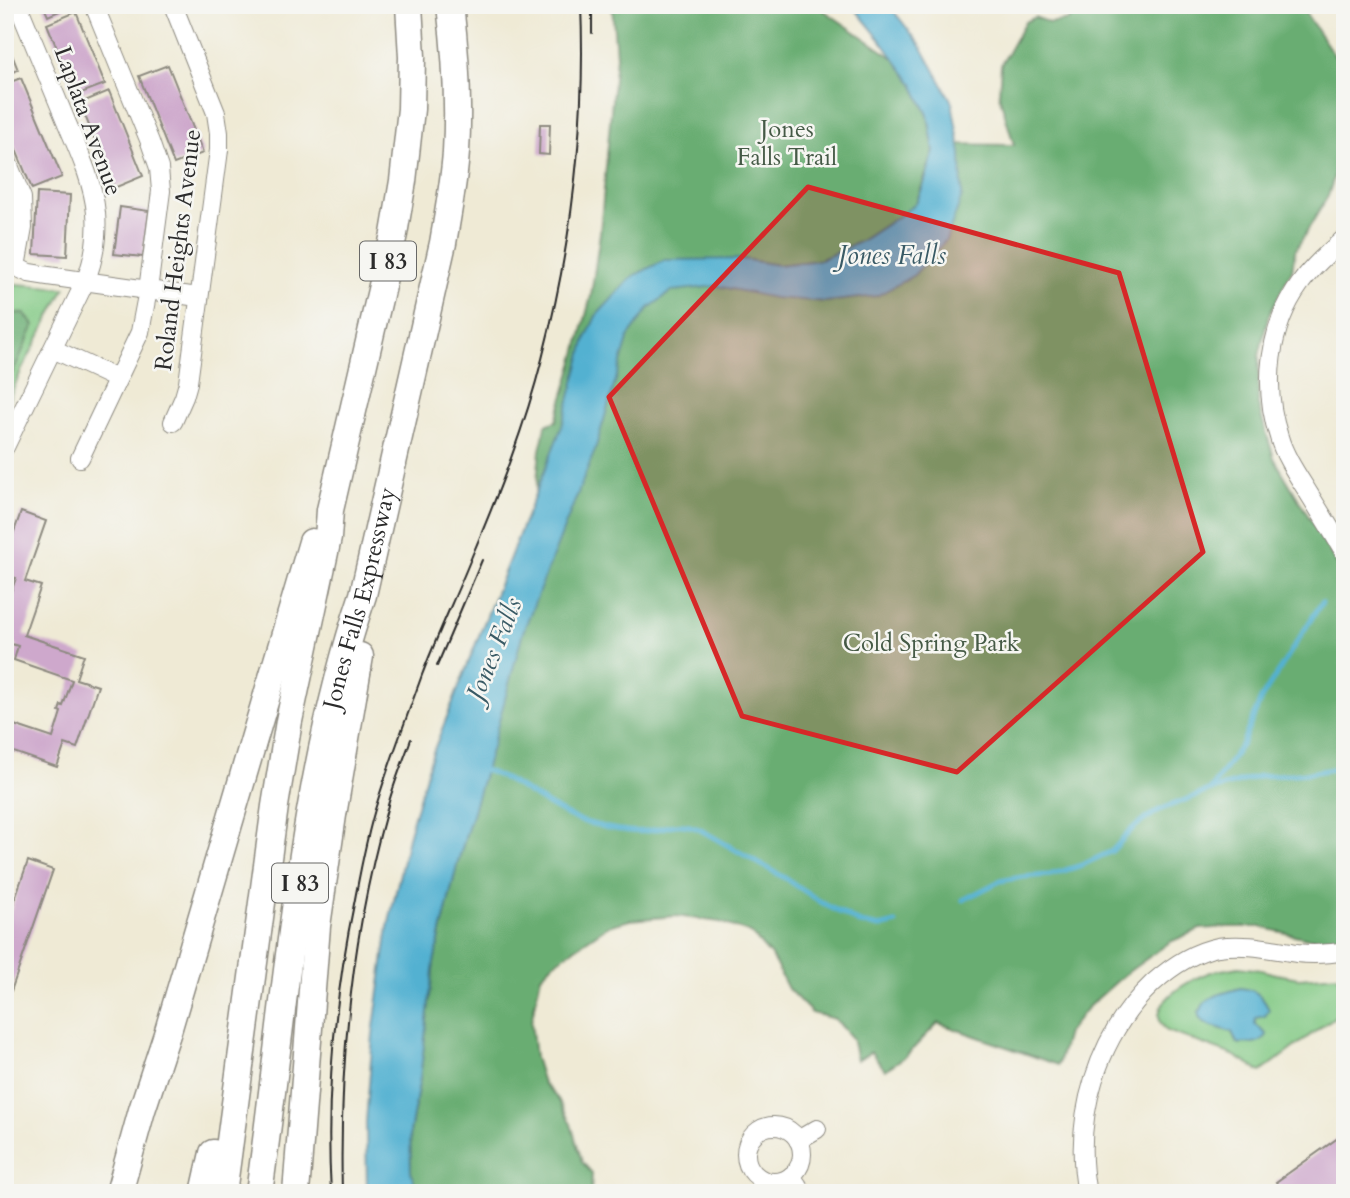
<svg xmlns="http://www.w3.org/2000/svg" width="1350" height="1198" viewBox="0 0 1350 1198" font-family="Cardo,serif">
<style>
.green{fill:#82c984;stroke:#567a58;stroke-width:2;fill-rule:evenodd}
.forest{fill:#69ad72;stroke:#4a6c4e;stroke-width:2}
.water{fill:#53b1d1;stroke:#3f6e7e;stroke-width:2}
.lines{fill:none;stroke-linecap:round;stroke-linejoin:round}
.stream{stroke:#53b1d1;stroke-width:5}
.building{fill:#cea8cc}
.minor-casing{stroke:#8d8a80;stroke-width:20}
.highway-casing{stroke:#8d8a80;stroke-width:29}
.minor{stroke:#fff;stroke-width:18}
.highway{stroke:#fff;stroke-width:26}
.tram{stroke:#2b2b2b;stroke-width:2}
.marked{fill:#d62828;fill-opacity:0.2;stroke:#d62828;stroke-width:5;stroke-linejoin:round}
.labels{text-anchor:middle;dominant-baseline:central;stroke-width:5;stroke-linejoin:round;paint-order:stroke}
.shield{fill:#f6f6f2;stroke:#686867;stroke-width:2}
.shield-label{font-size:23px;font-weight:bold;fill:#2b2b2b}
.street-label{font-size:24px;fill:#2b2b2b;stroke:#f6f6f2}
.park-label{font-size:24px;fill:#455a46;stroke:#f6f6f2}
.water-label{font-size:26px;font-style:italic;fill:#395a65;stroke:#f6f6f2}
</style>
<rect width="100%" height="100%" fill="#f6f6f2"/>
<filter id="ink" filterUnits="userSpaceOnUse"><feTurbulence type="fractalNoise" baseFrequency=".0143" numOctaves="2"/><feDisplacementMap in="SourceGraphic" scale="14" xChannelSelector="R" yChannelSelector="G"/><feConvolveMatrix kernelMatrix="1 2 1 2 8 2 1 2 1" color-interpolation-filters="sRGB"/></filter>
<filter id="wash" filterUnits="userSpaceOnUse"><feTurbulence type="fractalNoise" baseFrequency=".00686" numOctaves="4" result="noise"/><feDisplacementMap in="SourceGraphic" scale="28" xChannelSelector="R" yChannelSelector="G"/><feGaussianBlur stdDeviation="1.57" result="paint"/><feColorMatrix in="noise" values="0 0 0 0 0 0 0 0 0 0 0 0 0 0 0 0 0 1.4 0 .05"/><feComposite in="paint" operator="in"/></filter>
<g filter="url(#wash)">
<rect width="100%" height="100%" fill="#efead5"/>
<!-- green -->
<g class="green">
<path d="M5,283l60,5 -44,83 -16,37z"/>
<path d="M1239,967l22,3 15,4 23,4 39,-3 7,22v12l-84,63 -28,-17 -66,-24c-27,-25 23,-52 44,-59 9,-2 18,-3 28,-5zM1201,1010l55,8 -1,5 5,6 -13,14 -4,-1 -2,2 -4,-1 -5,-11 -23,-7z"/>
</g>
<!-- forest -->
<g class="forest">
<path d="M612,5h204l80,55 17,24 15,31 6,36 -18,52 -13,11 -42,27 -41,19 -42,5 -36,-6 -102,26 150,-4 106,-27 47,-110 71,1 -15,-50 2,-30 24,-43 10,-5 14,6 21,-3 2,-15h228l45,66v76l-8,9 -3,21 -6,19 -33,55 -3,20 -3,4 -21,42 -9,39 -1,49 16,53 71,120v358l-18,3 -20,-1 -47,-11h-32l-28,2 -30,13 -46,33 -37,33 -20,25 -9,32 -120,-42 -32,33 -21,14 -14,-18 -14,8 -5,-22 -17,-19 -23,-6 -24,-24 -16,-32 -21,-24 -31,-11 -44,-6 -46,4 -22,6 -53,36 -14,14 -10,46 4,35 8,26 15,16 13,25 11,38 10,11 -1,20h-173l-7,-21 -1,-40 10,-54 14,-116 23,-97 10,-35 -35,-75 104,-263 4,-42 6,-25 10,-4 19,-63 16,-62 9,-63 16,-177z"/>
<path d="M5,312l20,2 9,11 -19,43 -10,19z"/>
</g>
<!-- water -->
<g class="water">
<path d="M852,5h37l32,41 31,56 9,51 1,43 -16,44 -32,35 -37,21 -51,6 -52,-4 -57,-12 -45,5 -23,17 -20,28 -34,114 -72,182 -31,115 -35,118 -23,97 -14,116 -10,54 1,40 7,21h-51l-1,-71 7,-88 15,-107 21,-94 23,-78 130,-329 24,-88 10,-22 37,-40 32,-16 77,-1 36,6 42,-5 41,-19 41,-27 14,-11 7,-16 11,-36 -6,-36 -15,-31 -34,-46z"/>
<path d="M1240,988c15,1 23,8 29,22l-4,6 -9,2 -1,6 12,11c-6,10 -21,9 -30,8l-5,-11 -23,-7 -9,-6 -2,-7 3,-2c4,-15 25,-17 39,-22z"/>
</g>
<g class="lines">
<!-- stream -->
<g class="stream">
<path d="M479,768c36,12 63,37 97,51 10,4 21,6 32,9 11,2 27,5 38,3 23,-3 28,-11 53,-2l86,49 39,26 36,19 20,4 16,-4"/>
<path d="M1211,789l31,-45 19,-45 61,-97"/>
<path d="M963,900l37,-19 22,-4 28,-2 32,-10 30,-14 21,-23 26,-18 52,-20 49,-14 49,-3 36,-6"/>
</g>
</g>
<g id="blocks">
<!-- building -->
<g class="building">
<path d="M43,5h30l-25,11z"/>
<path d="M76,12l29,72 -29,11 -29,-71z"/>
<path d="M5,37l13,33 -13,5z"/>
<path d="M168,65l35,88 -29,11 -35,-88z"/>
<path d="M21,78l41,99 -30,12 -27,-66v-39z"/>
<path d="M109,91l34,85 -29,12 -34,-85z"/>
<path d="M540,124h10l-1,31 -10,-1z"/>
<path d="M37,193l33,2 -3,61 -33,-2z"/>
<path d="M120,207l29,4 -6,46 -29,-3z"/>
<path d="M21,512l25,9 -21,60 16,5 -17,49 60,20 -8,24 22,7 -21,62 -12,-4 -8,23 -52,-18v-27l48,16 8,-26 -2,-1 2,-6 2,1 9,-26 -58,-20 4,-14 -13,-4v-37l1,1 10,-28 -11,-3v-17l4,-12h-2l2,-7 2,1z"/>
<path d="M28,861l25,9 -42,121 -3,-1 -2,6 -1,-69z"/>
<path d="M1345,1133v60h-67l4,-3 -6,-8z"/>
</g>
</g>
</g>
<g filter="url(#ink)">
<use href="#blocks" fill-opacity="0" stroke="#8d8a80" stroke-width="2"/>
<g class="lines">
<defs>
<g id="minor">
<path d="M173,5l43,108 3,20v17l-31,233 -4,14 -11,25"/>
<path d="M5,156l17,42 1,30 -7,39"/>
<path d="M1345,238c-16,14 -32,28 -45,46 -31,43 -38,102 -21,153 5,18 17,36 27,52 13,21 26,42 39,64"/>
<path d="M5,262l24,11 19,3 150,21"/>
<path d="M53,349l64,30"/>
<path d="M5,447l80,-165c9,-22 13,-45 11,-69 -3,-32 -18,-63 -30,-92 -16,-39 -32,-77 -48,-116"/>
<path d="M80,458l60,-126 8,-42 13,-99 -2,-23 -9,-26 -56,-137"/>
<circle cx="774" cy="1154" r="28"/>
<path d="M798,1140l19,-11"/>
<path d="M791,1176l12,17"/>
<path d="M1087,1193c-15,-75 11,-158 66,-210 19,-17 40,-31 65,-36 27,-4 52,2 79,6 16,2 32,1 48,-2"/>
</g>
<g id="highway">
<path d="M119,1193l23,-83 26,-79 144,-489"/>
<path d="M204,1193l9,-40"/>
<path d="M223,1193l52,-387 14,-85 39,-183 2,-28 64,-276 9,-53 8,-72 1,-52 -3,-52"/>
<path id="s1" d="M259,1193c28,-199 40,-408 104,-598l80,-352c5,-30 11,-61 13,-91 3,-49 0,-98 -6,-147"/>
<path d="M296,1193l21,-267 16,-111 27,-159"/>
</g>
</defs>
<!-- minor casing -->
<use href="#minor" class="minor-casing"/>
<!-- highway casing -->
<use href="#highway" class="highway-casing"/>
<!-- minor -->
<use href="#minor" class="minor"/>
<!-- highway -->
<use href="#highway" class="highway"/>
<!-- tram -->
<g class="tram">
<path d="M592,5v28"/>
<path d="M437,666l45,-106"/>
<path d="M331,1193c-6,-99 4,-198 24,-294 6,-32 12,-65 22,-96 13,-43 30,-86 45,-128 15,-40 34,-79 50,-119 27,-64 53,-130 70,-197 30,-116 44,-234 39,-354"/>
<path d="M342,1193c-3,-129 10,-259 45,-384 6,-24 16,-47 24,-70"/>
</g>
</g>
</g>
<!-- marked area -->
<path class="marked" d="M808,187l311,86 84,279 -246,220 -215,-56 -133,-319z"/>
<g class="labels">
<!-- shield labels -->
<g class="shield">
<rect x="360" y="241.5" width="56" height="39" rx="5"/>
<rect x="272" y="863.5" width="56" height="39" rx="5"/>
</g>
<g class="shield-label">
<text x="388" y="261">I 83</text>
<text x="300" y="883">I 83</text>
</g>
<!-- street labels -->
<g class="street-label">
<text transform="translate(88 121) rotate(70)">Laplata Avenue</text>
<text transform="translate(178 250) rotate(-83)">Roland Heights Avenue</text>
<text stroke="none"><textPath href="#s1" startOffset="604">Jones Falls Expressway</textPath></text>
</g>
<!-- park labels -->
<g class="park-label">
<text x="787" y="129">Jones<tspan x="787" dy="28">Falls Trail</tspan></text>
<text x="931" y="643">Cold Spring Park</text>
</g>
<!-- water labels -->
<g class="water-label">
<text x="892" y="255">Jones Falls</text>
<text transform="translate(494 649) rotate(-68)">Jones Falls</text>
</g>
</g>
<!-- margin -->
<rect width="1350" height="1198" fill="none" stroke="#f6f6f2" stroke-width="28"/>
</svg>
